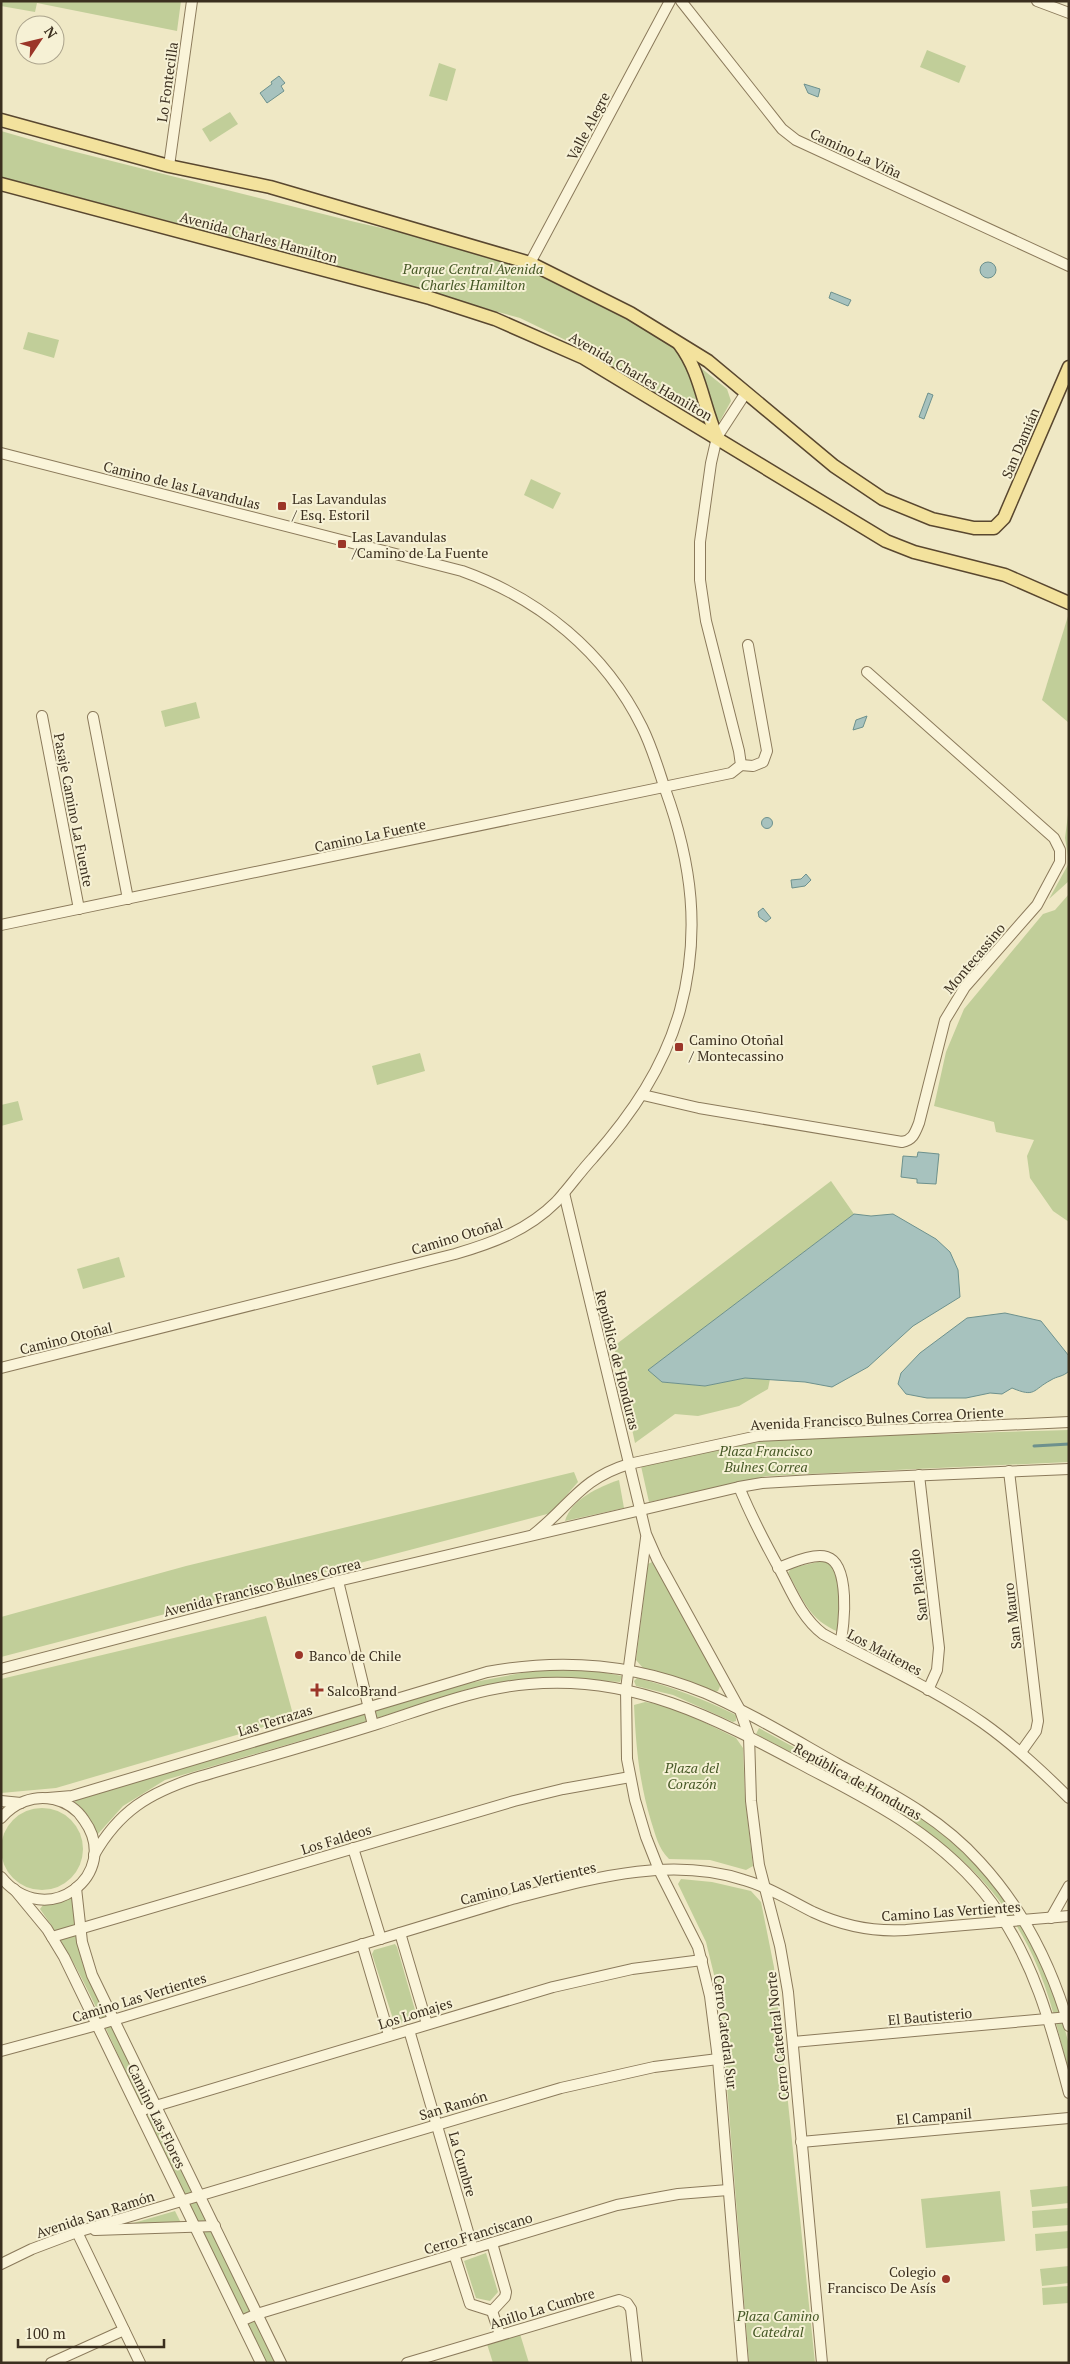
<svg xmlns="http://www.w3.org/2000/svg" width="1070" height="2364" viewBox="0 0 1070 2364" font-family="'PT Serif',serif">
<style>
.green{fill:#c1ce99}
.water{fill:#a7c2be;stroke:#6d918d}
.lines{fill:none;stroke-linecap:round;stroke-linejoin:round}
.stream{stroke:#6d918d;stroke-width:3}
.minor-casing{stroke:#8b7a5b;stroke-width:12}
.major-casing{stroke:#59472f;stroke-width:15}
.minor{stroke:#faf4d9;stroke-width:10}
.major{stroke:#f3e29d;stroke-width:12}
.poi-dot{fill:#9b3629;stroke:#f6f1d5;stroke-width:2}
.labels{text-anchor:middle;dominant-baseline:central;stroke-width:4;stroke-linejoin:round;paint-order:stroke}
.street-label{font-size:14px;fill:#3b2f1f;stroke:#f6f1d5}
.park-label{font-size:14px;font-style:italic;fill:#455725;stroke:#f6f1d5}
.poi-label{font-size:14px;fill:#3b2f1f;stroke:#f6f1d5;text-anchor:start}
</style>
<rect width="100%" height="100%" fill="#efe8c5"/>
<!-- green -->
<g class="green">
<path d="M1,1h180l-4,30 -140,-28 -2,9 -34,-6z"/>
<path d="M927,50l39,16 -7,17 -39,-16z"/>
<path d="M439,63l17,6 -9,32 -18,-5z"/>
<path d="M230,112l8,12 -28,18 -8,-13z"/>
<path d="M1,131l59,17 295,74 129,29 41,17 102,51 48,28 52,42 4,12 -11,20 -3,2 -8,-19 -26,5 -97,-59 -66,-32 -249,-70 -270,-71z"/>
<path d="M28,332l31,8 -5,18 -31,-9z"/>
<path d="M531,479l30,14 -8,16 -29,-14z"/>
<path d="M1069,613v110l-27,-23z"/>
<path d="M196,702l4,16 -35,9 -4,-16z"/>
<path d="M1069,807v55l-4,-24z"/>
<path d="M1069,863v18l-20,18z"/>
<path d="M1069,894v328l-16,-11 -23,-33 -3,-22 7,-16 -38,-8 -2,-10 -60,-16 12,-54 18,-43 79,-95 12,-4z"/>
<path d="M420,1053l5,18 -48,14 -5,-19z"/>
<path d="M18,1101l5,19 -22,6v-21z"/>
<path d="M831,1181l23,33 -205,156 13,12 43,4 39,-8 26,1 -2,10 -29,17 -41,10 -23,-2 -40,29 -21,-97z"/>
<path d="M119,1257l6,20 -42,12 -6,-20z"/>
<path d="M1069,1430v32l-303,14 -117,26 -8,-36 124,-27z"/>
<path d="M574,1472l4,10 -27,31 -550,144v-40l185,-51z"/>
<path d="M619,1480l5,28 -59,13c6,-22 34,-34 54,-41z"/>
<path d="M822,1561l8,1c10,16 12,53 9,70 -30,-12 -36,-33 -51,-59l3,-5z"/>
<path d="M652,1562l69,122 -3,7 -3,1 -72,-24 -7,-8 12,-96z"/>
<path d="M266,1616l28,102 -238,70 -55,5v-114z"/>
<path d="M543,1669l52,2 27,5 -2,6 -76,-5 -76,12 -103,33 -200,58 -42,26 -26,29c-4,-14 -10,-23 -22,-32l1,-4 393,-116z"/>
<path d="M637,1678c35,9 67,21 99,37v6l-3,1 -60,-27 -37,-9 -2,-5z"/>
<path d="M645,1702l26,4 65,32 7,10 2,50 8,68 -7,4 -36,-10 -41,-1c-11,-11 -13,-23 -18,-38 -12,-40 -15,-74 -17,-116z"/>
<path d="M759,1728l162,89 46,37 28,30 43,69 21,54 10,38v29c-9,-35 -17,-72 -31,-106 -52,-127 -170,-173 -282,-234z"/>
<circle cx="42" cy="1849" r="41"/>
<path d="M681,1879l31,3 39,9 10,11 13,65 41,396h-66l-29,-364 -14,-57 -28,-58z"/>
<path d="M71,1895l4,2c-1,24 1,45 8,68l192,398h-10c-43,-87 -85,-175 -126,-263 -31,-64 -57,-133 -99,-191l3,-4 17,-3z"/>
<path d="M395,1944l2,3 20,70 -20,8 -3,-3 -22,-68 2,-4z"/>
<path d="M1068,2186l1,17 -37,4 -2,-17z"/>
<path d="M1000,2191l5,50 -79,7 -5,-49z"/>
<path d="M1069,2208v17l-36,3 -1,-17z"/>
<path d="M175,2211l6,12 -51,1z"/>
<path d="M1069,2231v17l-33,3 -1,-17z"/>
<path d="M486,2253l12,39 -8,9 -14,-3 -12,-37z"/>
<path d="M1069,2266v17l-27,3 -2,-17z"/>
<path d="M1069,2286v17l-26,2 -1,-17z"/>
<path d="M520,2334l9,29h-36l-6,-19z"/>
</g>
<!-- water -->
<g class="water">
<path d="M279,76l6,7 -4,3 3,5 -17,12 -7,-10 12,-9 -1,-2z"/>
<path d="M804,84l16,5 -2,8 -10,-4z"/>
<circle cx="988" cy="270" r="8"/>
<path d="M831,292l20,8 -3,6 -19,-8z"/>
<path d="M928,393l5,2 -9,24 -5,-2z"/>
<path d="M867,716l-4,11 -10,3 3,-10z"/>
<circle cx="767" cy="823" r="5.5"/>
<path d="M806,874l5,6 -6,6 -13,2 -1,-8 10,-1z"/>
<path d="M763,908l8,10 -5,4 -7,-5 -1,-5z"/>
<path d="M918,1152l21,2 -3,30 -19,-1v-4l-16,-2 2,-21 14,1z"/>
<path d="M854,1214l17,2 22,-2 43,25 14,13 8,18 2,27 -47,29 -45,41 -36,20 -27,-5 -60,-4 -40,8 -43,-4 -14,-12z"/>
<path d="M1005,1313l36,8 28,35v15c-6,6 -12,5 -18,9 -19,10 -15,18 -39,8l-10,6 -12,-1 -24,5h-39l-21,-4 -8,-10 3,-11 19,-20 47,-35z"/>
</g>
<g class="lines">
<!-- stream -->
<path class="stream" d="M1034,1446l35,-2"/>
<defs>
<g id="minor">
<path d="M681,1l101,128 14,11 273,126"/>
<path d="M1037,1l32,12"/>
<path d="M169,166l23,-165"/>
<path d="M530,263l140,-262"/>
<path d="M1,453l461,118c78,28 143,81 180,156 10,20 16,41 23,62 27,74 36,144 15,221 -16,57 -48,104 -87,148 -13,14 -24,30 -37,44 -28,28 -63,41 -101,52l-454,114"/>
<path d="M42,716l37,193"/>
<path d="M93,717l35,182"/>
<path d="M741,765l12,1 10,-4 4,-11 -19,-106"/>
<path d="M1,925l730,-152 10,-8 -2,-14 -33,-130 -6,-41v-38l11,-79 6,-26 28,-43"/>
<path d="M643,1095l56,13 203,34c11,-2 13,-9 17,-19l26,-103 20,-33 72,-82 23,-43v-12l-6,-12 -187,-166"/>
<path d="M564,1193l82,341 11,25 83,151 9,26 2,65 8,64 21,81 8,46 34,371"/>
<path d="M1009,1471l29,250 -2,10 -15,21"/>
<path d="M919,1475l20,173 -2,22 -9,20"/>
<path d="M739,1487c12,29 26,56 41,83 12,23 22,48 43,64 53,29 110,54 160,89 31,22 59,48 86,75"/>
<path d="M534,1534c37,-29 46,-55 95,-70l129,-28 311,-14"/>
<path d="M646,1538l-20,151 1,70 8,41 11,37 13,33 39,77 12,49 8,63 25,304"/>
<path d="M778,1568c14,-5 35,-15 49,-11 23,7 18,68 13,86"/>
<path d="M338,1581l35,144"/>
<path d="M1,1669l337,-88 401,-94 23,-4 51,-3 256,-11"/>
<path d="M48,1798l24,-2 415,-124c74,-14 148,-8 218,21 46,20 90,47 133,71 51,28 103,54 142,98 44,48 71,102 89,164"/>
<path d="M1,1801l20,2"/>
<path d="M1,1818c13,-15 32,-23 52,-19 13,3 24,10 31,21 39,54 -38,113 -83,57"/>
<path d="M353,1848l28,91"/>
<path d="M94,1855c25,-44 55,-62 101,-77 61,-18 122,-35 182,-54 50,-16 100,-36 152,-40 107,-10 191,37 281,85 68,35 136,71 182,134 42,57 59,122 77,190"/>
<path d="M76,1888l6,54 10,33 189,388"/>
<path d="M14,1889l33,40 17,28 197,406"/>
<path d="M1051,1918l18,-32"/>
<path d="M400,1933l27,91"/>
<path d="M52,1937l462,-136 49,-12 67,-12"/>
<path d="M362,1944l27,91"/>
<path d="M409,2030l64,219"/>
<path d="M793,2042l276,-25"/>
<path d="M1,2051l96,-26 415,-126c75,-19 156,-44 232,-19 25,7 47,21 69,32 30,14 61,20 93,18l163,-14"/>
<path d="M139,2111l414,-124 79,-18 70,-9"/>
<path d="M801,2142l268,-24"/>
<path d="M95,2230l120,-4"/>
<path d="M77,2232l63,131"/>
<path d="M454,2254l16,50 22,7"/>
<path d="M1,2264l31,-15 45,-17 484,-144 93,-21 64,-8"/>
<path d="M492,2311l13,-14 1,-5 -14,-49"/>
<path d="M492,2311l8,24"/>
<path d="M241,2321l16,-7 360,-109 61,-11 50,-4"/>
<path d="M51,2363l73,-33"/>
<path d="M407,2363l212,-63 8,3 4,6 6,54"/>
</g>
<g id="major">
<path d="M1,120l168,46 101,21 260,76 100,50 78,48 126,105 49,33 49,20 42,9h20l10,-10 65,-151"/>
<path d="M1,184l429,114 65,21 89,39 302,183 28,11 91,23 64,28"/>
<path d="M680,345c21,28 23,61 37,92"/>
</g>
</defs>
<!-- minor casing -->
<use href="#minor" class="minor-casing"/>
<!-- major casing -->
<use href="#major" class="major-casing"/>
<!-- minor -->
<use href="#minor" class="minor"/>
<!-- major -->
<use href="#major" class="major"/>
</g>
<!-- markers -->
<g class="poi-dot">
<rect x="277" y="501" width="10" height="10" rx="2.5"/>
<rect x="337" y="539" width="10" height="10" rx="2.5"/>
<rect x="674" y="1042" width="10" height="10" rx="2.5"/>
<circle cx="299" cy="1655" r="5"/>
<path d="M314.5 1682.5h5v5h5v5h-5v5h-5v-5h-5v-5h5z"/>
<circle cx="946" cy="2279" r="5"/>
</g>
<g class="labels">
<!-- street labels -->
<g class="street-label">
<text transform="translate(167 82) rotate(-82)">Lo Fontecilla</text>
<text transform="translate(588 126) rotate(-62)">Valle Alegre</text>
<text transform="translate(856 153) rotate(25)">Camino La Viña</text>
<text transform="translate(259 237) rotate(15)">Avenida Charles Hamilton</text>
<text transform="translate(641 376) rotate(30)">Avenida Charles Hamilton</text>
<text transform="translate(1020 443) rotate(-67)">San Damián</text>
<text transform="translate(182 485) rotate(14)">Camino de las Lavandulas</text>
<text transform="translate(74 810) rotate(79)">Pasaje Camino La Fuente</text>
<text transform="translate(370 835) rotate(-12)">Camino La Fuente</text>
<text transform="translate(974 958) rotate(-50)">Montecassino</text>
<text transform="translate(457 1236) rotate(-17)">Camino Otoñal</text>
<text transform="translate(66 1338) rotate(-14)">Camino Otoñal</text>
<text transform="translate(618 1360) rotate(76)">República de Honduras</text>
<text transform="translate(877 1418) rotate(-3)">Avenida Francisco Bulnes Correa Oriente</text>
<text transform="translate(918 1585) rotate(-97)">San Placido</text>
<text transform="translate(262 1587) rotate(-14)">Avenida Francisco Bulnes Correa</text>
<text transform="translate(1012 1616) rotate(-97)">San Mauro</text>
<text transform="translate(885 1652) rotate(28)">Los Maitenes</text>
<text transform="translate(275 1720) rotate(-17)">Las Terrazas</text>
<text transform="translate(858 1781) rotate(29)">República de Honduras</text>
<text transform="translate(336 1839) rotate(-17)">Los Faldeos</text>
<text transform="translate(528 1883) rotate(-14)">Camino Las Vertientes</text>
<text transform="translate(951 1911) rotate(-4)">Camino Las Vertientes</text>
<text transform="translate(139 1997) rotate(-17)">Camino Las Vertientes</text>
<text transform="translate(415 2013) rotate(-17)">Los Lomajes</text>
<text transform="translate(930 2016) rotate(-5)">El Bautisterio</text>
<text transform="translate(726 2032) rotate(83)">Cerro Catedral Sur</text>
<text transform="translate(777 2036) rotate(-96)">Cerro Catedral Norte</text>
<text transform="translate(453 2105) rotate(-17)">San Ramón</text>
<text transform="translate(157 2116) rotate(64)">Camino Las Flores</text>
<text transform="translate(934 2116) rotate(-5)">El Campanil</text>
<text transform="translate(463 2164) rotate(74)">La Cumbre</text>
<text transform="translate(95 2214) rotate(-18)">Avenida San Ramón</text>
<text transform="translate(478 2233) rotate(-17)">Cerro Franciscano</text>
<text transform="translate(542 2308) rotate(-17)">Anillo La Cumbre</text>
</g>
<!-- park labels -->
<g class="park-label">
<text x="473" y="268">Parque Central Avenida<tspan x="473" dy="16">Charles Hamilton</tspan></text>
<text x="766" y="1450">Plaza Francisco<tspan x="766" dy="16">Bulnes Correa</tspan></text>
<text x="692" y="1767">Plaza del<tspan x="692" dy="16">Corazón</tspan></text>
<text x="778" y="2315">Plaza Camino<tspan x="778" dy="16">Catedral</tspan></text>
</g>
<!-- poi labels -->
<g class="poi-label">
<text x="292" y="498">Las Lavandulas<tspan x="292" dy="16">/ Esq. Estoril</tspan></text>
<text x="352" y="536">Las Lavandulas<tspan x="352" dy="16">/Camino de La Fuente</tspan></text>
<text x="689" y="1039">Camino Otoñal<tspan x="689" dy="16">/ Montecassino</tspan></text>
<text x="309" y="1655">Banco de Chile</text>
<text x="327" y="1690">SalcoBrand</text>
<text x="936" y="2271" text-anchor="end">Colegio<tspan x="936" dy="16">Francisco De Asís</tspan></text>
</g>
</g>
<!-- border -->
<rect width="1070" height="2364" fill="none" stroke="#3b2f1f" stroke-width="5"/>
<!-- north arrow -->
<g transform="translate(40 40) rotate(55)"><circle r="24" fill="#f6f1d5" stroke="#aba38c"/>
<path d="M0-4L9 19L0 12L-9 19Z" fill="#9b3629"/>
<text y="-8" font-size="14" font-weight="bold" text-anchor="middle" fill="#3b2f1f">N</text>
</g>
<!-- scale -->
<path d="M18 2339v8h146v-8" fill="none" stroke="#3b2f1f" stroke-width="2.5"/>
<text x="25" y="2339" font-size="15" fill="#3b2f1f" stroke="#f6f1d5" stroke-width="4" paint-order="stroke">100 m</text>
</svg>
